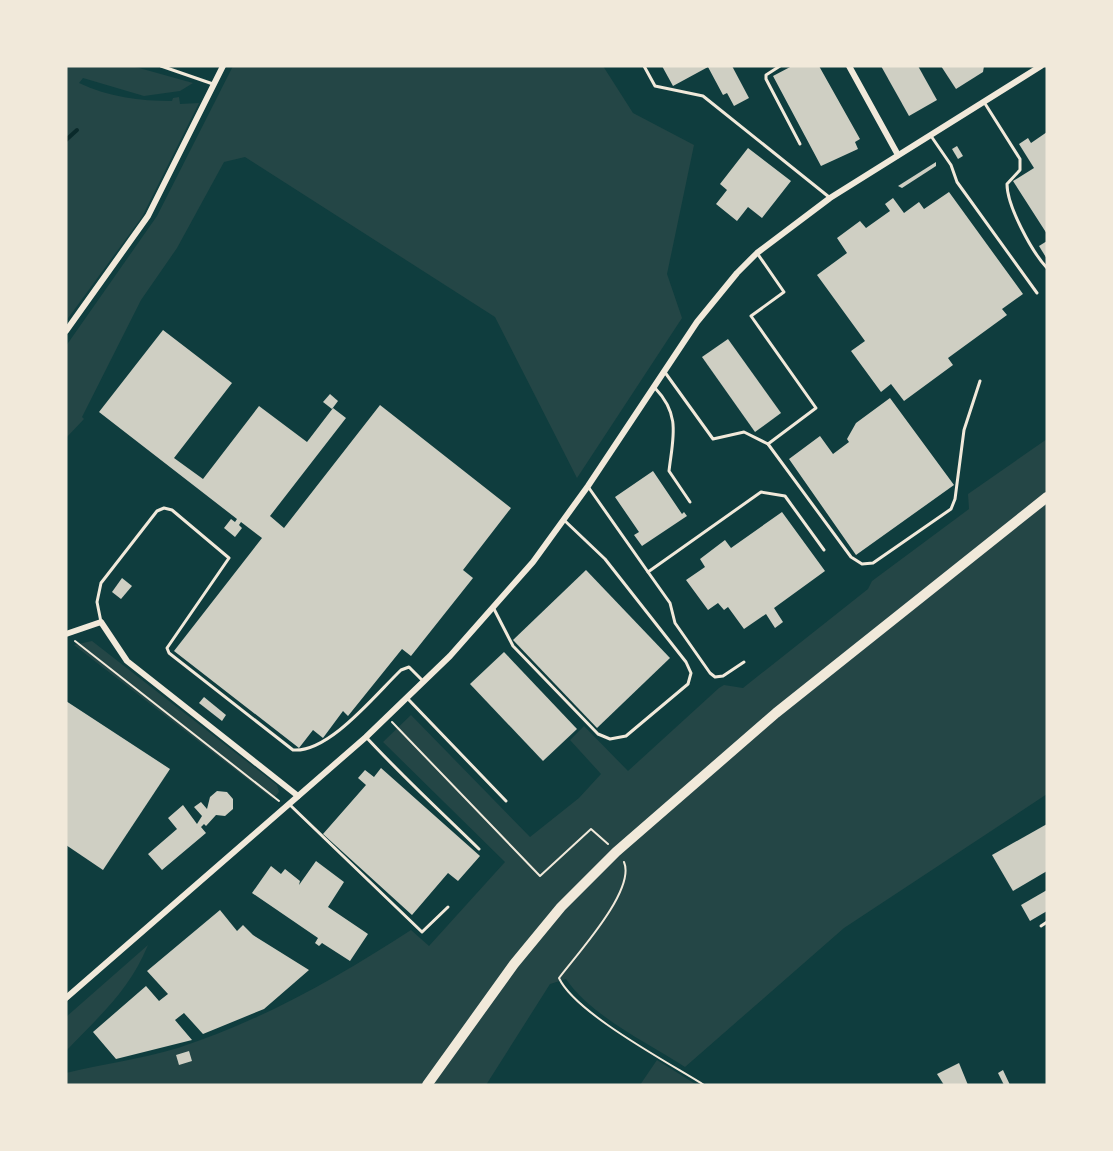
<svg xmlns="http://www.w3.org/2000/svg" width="1113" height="1151" viewBox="0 0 1113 1151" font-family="'Source Sans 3',sans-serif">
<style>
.green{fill:#244646}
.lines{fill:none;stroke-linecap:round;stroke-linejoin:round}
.stream{stroke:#0a2a2b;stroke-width:4}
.building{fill:#cfcfc3}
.path{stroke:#f1e9da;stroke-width:2}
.service{stroke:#f1e9da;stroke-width:3}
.minor{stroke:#f1e9da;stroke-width:6}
.primary{stroke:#f1e9da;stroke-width:10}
</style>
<rect width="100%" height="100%" fill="#0f3d3e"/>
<!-- green -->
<g class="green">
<path d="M66,66h66l61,17 -13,8 -36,5 -61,-18 -4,5c29,14 61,18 93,18l1,-3 6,-1 1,7 19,-1 -57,114 -76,104z"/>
<path d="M233,66h370l30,47 61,32 -27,129 15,44 -105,160 -82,-161 -250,-160 -21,5 -47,86 -36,52 -59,117 2,2 -18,19v-92l91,-130z"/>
<path d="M1047,439v355l-203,134 -159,139c-37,-24 -94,-51 -119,-88l-16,5 -64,101h-420v-12c37,-9 76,-14 112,-25 83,-27 161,-71 233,-118l18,16 76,-84 -122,-120 28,-27 119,122 49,-39 22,-24 -31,-34 14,-14 44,45 91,-83 5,-3 19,3 125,-99 4,-8 97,-72 -1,-15z"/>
<path d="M92,641l185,144 2,7 -6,7 -199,-154z"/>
<path d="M148,945c-19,46 -48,70 -82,106v-34z"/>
<path d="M657,1060l40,25h-57z"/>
</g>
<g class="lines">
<!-- stream -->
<path class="stream" d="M66,140l11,-10"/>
</g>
<!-- building -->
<g class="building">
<path d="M662,66h70l17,32 -15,8 -7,-13 -4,2 -15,-28 -35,19z"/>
<path d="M792,66h27l41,73 -5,3 3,7 -37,17 -48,-90z"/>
<path d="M881,66h37l19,34 -28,16z"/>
<path d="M941,66h43l-1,6 -27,17z"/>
<path d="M1047,132v102l-34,-53 21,-13 -15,-24 9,-6 3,5z"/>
<path d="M957,146l6,10 -5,3 -6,-10z"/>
<path d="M748,148l43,33 -29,37 -14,-11 -11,14 -21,-17 11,-14 -7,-6z"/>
<path d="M936,162v4l-34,22 -4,-2z"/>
<path d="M949,192l74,102 -21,15 5,6 -59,43 5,7 -49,36 -13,-17 -10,8 -30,-41 14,-10 -48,-66 30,-22 -10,-15 23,-17 6,7 24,-17 -5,-7 8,-6 11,15 15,-11 5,7z"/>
<path d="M1047,241v18l-8,-13z"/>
<path d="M163,330l69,53 -58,75 29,21 56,-73 48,36 26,-34 13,10 -76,98 14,12 96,-123 131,103 -48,62 10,8 -62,78 -9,-7 -54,67 -5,-5 -20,27 -10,-8 -14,18 -125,-97 88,-113 -21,-16 -2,3 3,3 -7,9 -11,-9 7,-9 4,3 2,-3 -138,-107z"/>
<path d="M728,339l53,74 -26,19 -53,-75z"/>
<path d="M330,394l8,7 -6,8 -9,-7z"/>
<path d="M890,398l64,87 -98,70 -67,-96 31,-23 13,18 16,-12 -2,-3 9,-16z"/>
<path d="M653,471l29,43 2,-2 3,4 -45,30 -8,-11 5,-3 -24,-35z"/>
<path d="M782,512l43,59 -51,37 9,14 -8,6 -9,-14 -22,15 -16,-22 -4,3 -6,-7 -10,7 -22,-30 19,-13 -5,-8 25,-19 6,8z"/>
<path d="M586,570l84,88 -73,70 -84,-88z"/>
<path d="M122,578l10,8 -11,13 -9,-7z"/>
<path d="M504,652l73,77 -34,32 -73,-77z"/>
<path d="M204,697l22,18 -4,6 -23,-18z"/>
<path d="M66,701l104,68 -67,101 -37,-25z"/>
<path d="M381,768l99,88 -22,25 -10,-8 -36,42 -89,-81 43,-49 -8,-7 7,-8 9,7z"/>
<path d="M217,791l10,1 6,7v10l-8,7 -9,-1 -10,11 -2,-2 -3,3 5,6 -44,37 -14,-16 29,-25 -9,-11 15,-13 14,19 5,-8 -8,-9 7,-5 6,7 3,-12z"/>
<path d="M1047,824v47l-34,20 -21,-36z"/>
<path d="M316,861l28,21 -16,25 40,27 -18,27 -28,-18 -3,3 -4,-3 3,-5 -66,-45 19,-27 10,8 4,-5 15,12 -1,4z"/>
<path d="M1047,890v21l-17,10 -9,-16z"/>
<path d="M220,910l17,21 6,-6 10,10 56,35 -45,39 -61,25 -19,-21 -9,7 17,20 -76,19 -23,-27 53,-46 13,15 9,-7 -21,-23z"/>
<path d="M189,1051l3,10 -13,4 -3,-10z"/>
<path d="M959,1063l9,22h-24l-7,-11z"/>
<path d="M1003,1070l7,15h-6l-6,-12z"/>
</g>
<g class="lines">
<!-- path -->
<g class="path">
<path d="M75,641l204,160"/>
<path d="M392,722l148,154 51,-47 17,15"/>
<path d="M624,862c12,28 -47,92 -65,116 16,35 110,85 145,107"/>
</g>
<!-- service -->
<g class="service">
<path d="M161,66l52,18"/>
<path d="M644,66l11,20 48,10 126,101"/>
<path d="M780,66l-14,9v4l34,65"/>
<path d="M984,102l36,57v11l-13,14c0,22 25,68 40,84"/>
<path d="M931,136l20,29 6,17 80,111"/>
<path d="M664,371l49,68 31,-7 24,12 48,-36 -65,-92 33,-24 -27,-39"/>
<path d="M655,388c26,27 18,49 14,83l21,31"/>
<path d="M768,444l83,113 11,7 11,-1 78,-54 4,-10 9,-69 16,-49"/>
<path d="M589,488l59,84 113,-80 24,4 39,54"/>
<path d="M648,572l22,31 5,20 35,50 5,4 8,-1 21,-14"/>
<path d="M494,609l19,37 85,88 12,5 16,-3 62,-52 3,-11 -5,-11 -81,-103 -41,-39"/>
<path d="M101,622l-4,-20 4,-19 56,-72 7,-3 8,2 57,48 -62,90 2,5 124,97c36,3 82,-55 108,-80l8,-3 14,14"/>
<path d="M408,699l98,102"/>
<path d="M366,737c36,39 75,75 113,112"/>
<path d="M289,804l133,128 26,-25"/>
<path d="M1041,926l6,-4"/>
</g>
<!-- minor -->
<g class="minor">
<path d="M849,66l49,89"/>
<path d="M66,331l82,-115 75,-150"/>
<path d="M66,634l35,-12 26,39 171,135"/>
<path d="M66,998l300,-261 84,-81 83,-94 55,-76 109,-164 40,-49 20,-20 73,-55 211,-132"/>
</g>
<!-- primary -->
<path class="primary" d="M427,1085l87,-121 47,-57 55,-55 160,-139 271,-216"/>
</g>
<!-- border -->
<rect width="1113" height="1151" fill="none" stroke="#f1e9da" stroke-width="135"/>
</svg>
